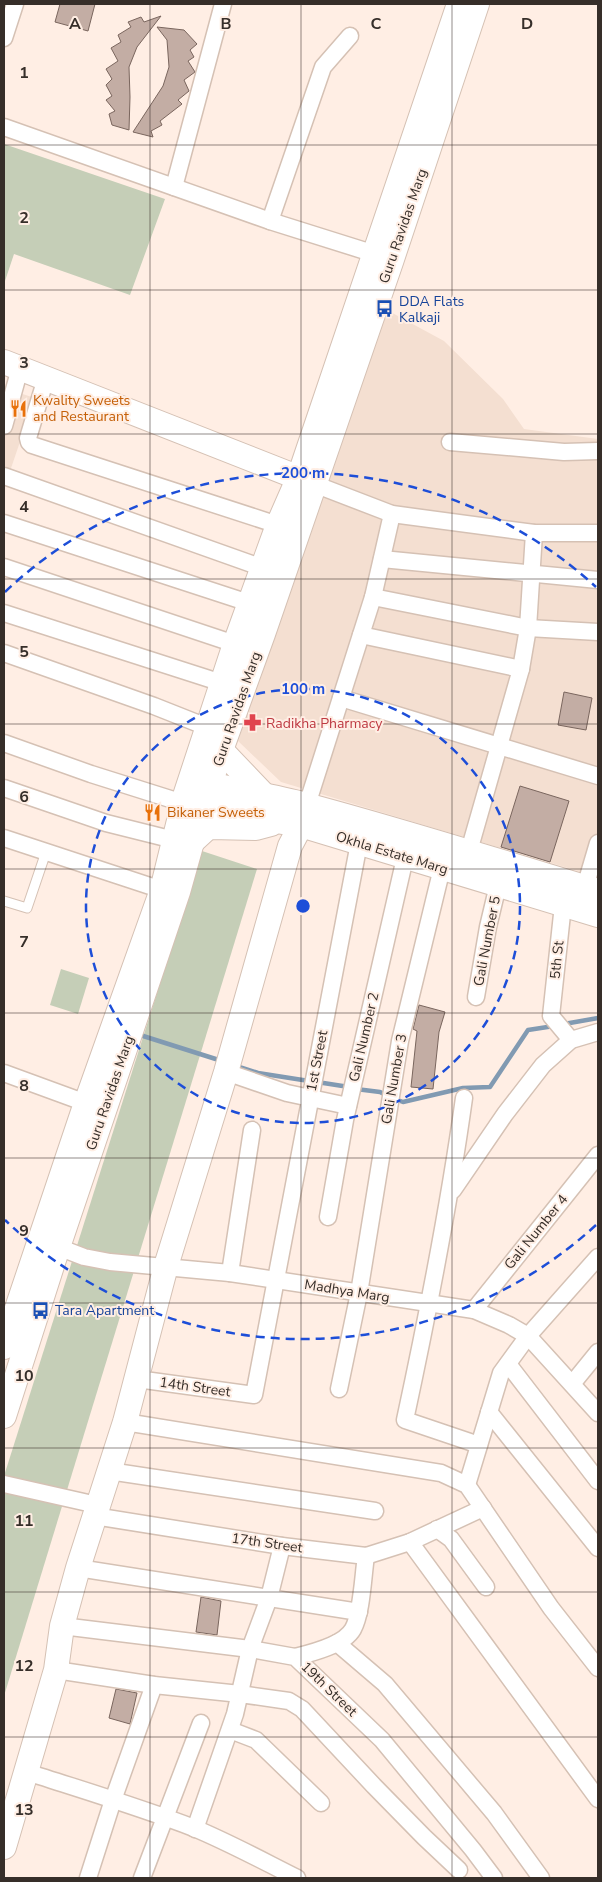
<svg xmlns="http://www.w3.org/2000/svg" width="602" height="1882" viewBox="0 0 602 1882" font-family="'Nunito Sans',sans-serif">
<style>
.built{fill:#f4dfd1}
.green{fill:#c5ceb7}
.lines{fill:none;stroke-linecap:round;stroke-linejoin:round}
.stream{stroke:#819ab2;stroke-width:4.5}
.building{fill:#c3ada4;stroke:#7a665e}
.lane-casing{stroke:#d5c1b4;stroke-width:11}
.street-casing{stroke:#d5c1b4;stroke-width:19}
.secondary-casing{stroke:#d5c1b4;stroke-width:26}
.lane{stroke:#fff;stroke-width:9}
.street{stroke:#fff;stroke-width:16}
.secondary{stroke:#fff;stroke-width:24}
.grid{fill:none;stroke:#362e29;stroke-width:1;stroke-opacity:0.55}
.ring{fill:none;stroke:#1d4ed8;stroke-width:2.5;stroke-dasharray:9 6}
.labels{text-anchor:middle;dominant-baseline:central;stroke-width:4;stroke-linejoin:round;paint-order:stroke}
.street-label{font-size:14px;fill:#362e29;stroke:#ffeee4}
.transit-label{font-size:14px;fill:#164399;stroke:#ffeee4;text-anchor:start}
.food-label{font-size:14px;fill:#c56008;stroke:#ffeee4;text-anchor:start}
.health-label{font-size:14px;fill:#be3a42;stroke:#ffeee4;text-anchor:start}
.grid-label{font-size:16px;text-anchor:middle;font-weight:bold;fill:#362e29;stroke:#ffeee4;stroke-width:4;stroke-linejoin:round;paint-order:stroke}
.centre{fill:#1d4ed8;stroke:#ffeee4;stroke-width:2.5}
.ring-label{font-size:15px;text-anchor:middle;font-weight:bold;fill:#1d4ed8;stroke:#ffeee4;stroke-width:4;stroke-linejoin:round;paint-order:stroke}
</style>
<rect width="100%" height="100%" fill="#ffeee4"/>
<!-- built -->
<g class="built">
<path d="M385,309l59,32 59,58 21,30 74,10v438l-317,-95 -43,-41z"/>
<path d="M13,391l22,7 -26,76 -5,-2v-55z"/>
</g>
<!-- green -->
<g class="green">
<path d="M4,144l161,55 -35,96 -116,-41 -10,30z"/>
<path d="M202,851l55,18 -253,827v-220z"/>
<path d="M61,969l28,9 -11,36 -28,-9z"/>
</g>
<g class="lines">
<!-- stream -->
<g class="stream">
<path d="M564,1024l34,-6"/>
<path d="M140,1035l82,26"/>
<path d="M236,1066l22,7 51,8"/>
<path d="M317,1082l32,5"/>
<path d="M356,1089l24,3 8,4"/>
<path d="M395,1099l8,3 60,-14 27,-1 38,-57 26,-4"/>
</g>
</g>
<!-- building -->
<g class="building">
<path d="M60,4h35l-7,27 -33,-9z"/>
<path d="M161,16l-24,31 -8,20 1,30 -1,33 -17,-5 -3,-11 6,-3 -9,-11 6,-4 -6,-11 6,-6 -6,-10 12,-8 -7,-13 10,-6 -3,-7 13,-8 -3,-5 13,-5 3,5z"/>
<path d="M157,27l27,3 13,14 -7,6 4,7 -6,4 7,11 -11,8 5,11 -11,9 4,4 -22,17 2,4 -11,6 2,6 -20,-5 30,-46 6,-19 -2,-27z"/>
<path d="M564,692l28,6 -6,32 -28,-5z"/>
<path d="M520,786l49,15 -19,61 -49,-15z"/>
<path d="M419,1005l26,7 -6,20 -6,57 -22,-2 6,-56 -4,-2z"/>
<path d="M201,1597l20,4 -4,34 -21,-3z"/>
<path d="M116,1689l21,4 -7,31 -21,-6z"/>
</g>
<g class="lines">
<defs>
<path id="lane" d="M4,901l23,7 19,-56"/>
<g id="street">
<path d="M4,38l11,-34"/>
<path d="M4,127l266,94 105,33"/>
<path d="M174,187l49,-183"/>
<path d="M270,221l53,-154 27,-31"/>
<path d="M46,378l-18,60 1,4 3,3 246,80"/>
<path d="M4,426l16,-58"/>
<path d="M450,442l114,10 34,-1"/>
<path d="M4,476l259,92"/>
<path d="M314,484l78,30 142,19h64"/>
<path d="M4,523l245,80"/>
<path d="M382,559l216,21"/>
<path d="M4,567l231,77"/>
<path d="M373,597l155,31 70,4"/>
<path d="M4,613l218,70"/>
<path d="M361,635l160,34"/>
<path d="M4,653l150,53 53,21"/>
<path d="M341,698l257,78"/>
<path d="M4,743l87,31 92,29"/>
<path d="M4,788l102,35 68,17"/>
<path d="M307,805l66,-208 19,-83"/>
<path d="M4,838l158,52"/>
<path d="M469,851l52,-182 7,-41 6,-95"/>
<path d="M585,887l13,-44"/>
<path d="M563,905l-12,111 20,24"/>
<path d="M476,997l12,-70 10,-42"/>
<path d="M226,1072l61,21 61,13"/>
<path d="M4,1073l82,30"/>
<path d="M464,1098c-15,108 -36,215 -59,322l74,25"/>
<path d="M453,1190l52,-76 38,-49 28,-25 27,-8"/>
<path d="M328,1217l17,-97 60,-262"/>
<path d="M58,1247l26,10 26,5 120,11 244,37 35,15 19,11 70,77"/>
<path d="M230,1273l22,-143"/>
<path d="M474,1310l124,-155"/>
<path d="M508,1364l90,117"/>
<path d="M137,1379l117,16 105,-552"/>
<path d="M572,1384l26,-32"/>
<path d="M339,1389l20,-96 41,-252 42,-173"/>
<path d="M489,1412l109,136"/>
<path d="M125,1422l316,51 26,12 84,123 47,60"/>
<path d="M109,1471l266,40"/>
<path d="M4,1484l93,21"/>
<path d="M467,1485l34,-112 27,-37 70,-79"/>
<path d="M94,1516l188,30 84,10 44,-14 73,-34"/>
<path d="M437,1529l14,10 35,48"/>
<path d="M410,1542l188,257"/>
<path d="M78,1568l281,44"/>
<path d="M62,1626l188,23 45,8 87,83 91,110 21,28"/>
<path d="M337,1643l48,41 109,129 47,65"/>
<path d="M295,1657c17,-4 49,-12 58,-28 9,-16 10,-54 13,-73"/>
<path d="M56,1670l98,15 86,9 49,7 13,8 72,77 50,51 35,33"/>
<path d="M230,1730l26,10 65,63"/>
<path d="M27,1772c55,18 112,35 167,56 36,15 69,33 103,50"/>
<path d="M195,1829l40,-115 15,-65 19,-51 13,-52"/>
<path d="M88,1878l25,-78 41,-115"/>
<path d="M142,1878l59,-155"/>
</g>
<g id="secondary">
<path d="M4,362l308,121"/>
<path d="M221,750l42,44"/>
<path d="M195,781c37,9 74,14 111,24 98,26 195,57 292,86"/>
<path d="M189,797l87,24 25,4 297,90"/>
<path d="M192,842l13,-12 5,-3 46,1 15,-4"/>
<path d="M4,1347l82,-244 76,-213 23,-94 50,-152 43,-119 21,-48 160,-473"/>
<path d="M4,1416l54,-169 120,-355 14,-50 29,-92 42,-116 128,-372 86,-258"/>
<path d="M4,1847l52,-177 6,-44 16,-58 47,-146 41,-156 60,-194 64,-226 11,-21"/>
</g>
</defs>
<!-- lane casing -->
<use href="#lane" class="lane-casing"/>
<!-- street casing -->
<use href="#street" class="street-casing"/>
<!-- secondary casing -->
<use href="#secondary" class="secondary-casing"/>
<!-- lane -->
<use href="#lane" class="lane"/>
<!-- street -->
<use href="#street" class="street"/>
<!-- secondary -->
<use href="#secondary" class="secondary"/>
</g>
<!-- grid -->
<path class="grid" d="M150,4v1874M301,4v1874M452,4v1874M4,145h594M4,290h594M4,434h594M4,579h594M4,724h594M4,869h594M4,1013h594M4,1158h594M4,1303h594M4,1448h594M4,1592h594M4,1737h594"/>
<!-- distance rings -->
<g class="ring">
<circle cx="303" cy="906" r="217"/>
<path d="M596 1225A433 433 0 0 1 5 1220M5 592A433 433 0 0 1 596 587"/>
</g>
<!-- icons -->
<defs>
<symbol id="bus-bare" viewBox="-9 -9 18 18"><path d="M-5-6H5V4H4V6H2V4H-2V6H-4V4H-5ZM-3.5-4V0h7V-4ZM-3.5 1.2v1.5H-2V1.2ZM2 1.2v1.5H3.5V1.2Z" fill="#1a4fb4" stroke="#ffeee4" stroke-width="2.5" paint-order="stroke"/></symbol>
<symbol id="restaurant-bare" viewBox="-9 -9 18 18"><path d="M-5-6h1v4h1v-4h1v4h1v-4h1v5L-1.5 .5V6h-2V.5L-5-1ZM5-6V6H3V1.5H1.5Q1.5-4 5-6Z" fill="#e8710a" stroke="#ffeee4" stroke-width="2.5" paint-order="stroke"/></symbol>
<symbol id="pharmacy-bare" viewBox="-9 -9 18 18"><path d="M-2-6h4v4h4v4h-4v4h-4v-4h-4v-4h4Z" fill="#e0444e" stroke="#ffeee4" stroke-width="2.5" paint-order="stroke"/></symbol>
</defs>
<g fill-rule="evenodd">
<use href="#bus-bare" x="372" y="296" width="25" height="25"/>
<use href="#restaurant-bare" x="6" y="396" width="25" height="25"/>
<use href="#pharmacy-bare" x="240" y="710" width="25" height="25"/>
<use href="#restaurant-bare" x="140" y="800" width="25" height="25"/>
<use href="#bus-bare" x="28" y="1298" width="25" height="25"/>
</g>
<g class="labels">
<!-- street labels -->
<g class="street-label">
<text transform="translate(403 226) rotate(-71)">Guru Ravidas Marg</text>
<text transform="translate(237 709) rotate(-71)">Guru Ravidas Marg</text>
<text transform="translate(392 853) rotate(17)">Okhla Estate Marg</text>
<text transform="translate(487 941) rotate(-79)">Gali Number 5</text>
<text transform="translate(557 960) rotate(-84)">5th St</text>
<text transform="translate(364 1037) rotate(-77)">Gali Number 2</text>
<text transform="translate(317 1061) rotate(-79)">1st Street</text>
<text transform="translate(394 1079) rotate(-80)">Gali Number 3</text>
<text transform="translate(110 1093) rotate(-71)">Guru Ravidas Marg</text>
<text transform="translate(536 1232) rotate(-51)">Gali Number 4</text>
<text transform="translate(347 1291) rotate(9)">Madhya Marg</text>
<text transform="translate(195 1387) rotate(8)">14th Street</text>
<text transform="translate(267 1543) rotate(8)">17th Street</text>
<text transform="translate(329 1689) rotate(44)">19th Street</text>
</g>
<!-- transit labels -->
<g class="transit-label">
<text x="399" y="301">DDA Flats<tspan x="399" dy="16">Kalkaji</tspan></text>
<text x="55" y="1310">Tara Apartment</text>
</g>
<!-- food labels -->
<g class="food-label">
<text x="33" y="400">Kwality Sweets<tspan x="33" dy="16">and Restaurant</tspan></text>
<text x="167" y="812">Bikaner Sweets</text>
</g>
<!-- health labels -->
<g class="health-label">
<text x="266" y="723">Radikha Pharmacy</text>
</g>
</g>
<g class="grid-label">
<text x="75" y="29">A</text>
<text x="226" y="29">B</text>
<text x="376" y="29">C</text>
<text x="527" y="29">D</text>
<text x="24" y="78">1</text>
<text x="24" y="223">2</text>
<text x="24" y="368">3</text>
<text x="24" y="512">4</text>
<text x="24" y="657">5</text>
<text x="24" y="802">6</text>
<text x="24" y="947">7</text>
<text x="24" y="1091">8</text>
<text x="24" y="1236">9</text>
<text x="24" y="1381">10</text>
<text x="24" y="1526">11</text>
<text x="24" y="1671">12</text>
<text x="24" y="1815">13</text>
</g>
<circle cx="303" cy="906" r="8" class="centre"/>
<g class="ring-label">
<text x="303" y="478">200 m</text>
<text x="303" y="694">100 m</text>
</g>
<!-- border -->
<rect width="602" height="1882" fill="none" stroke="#362e29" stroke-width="10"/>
</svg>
